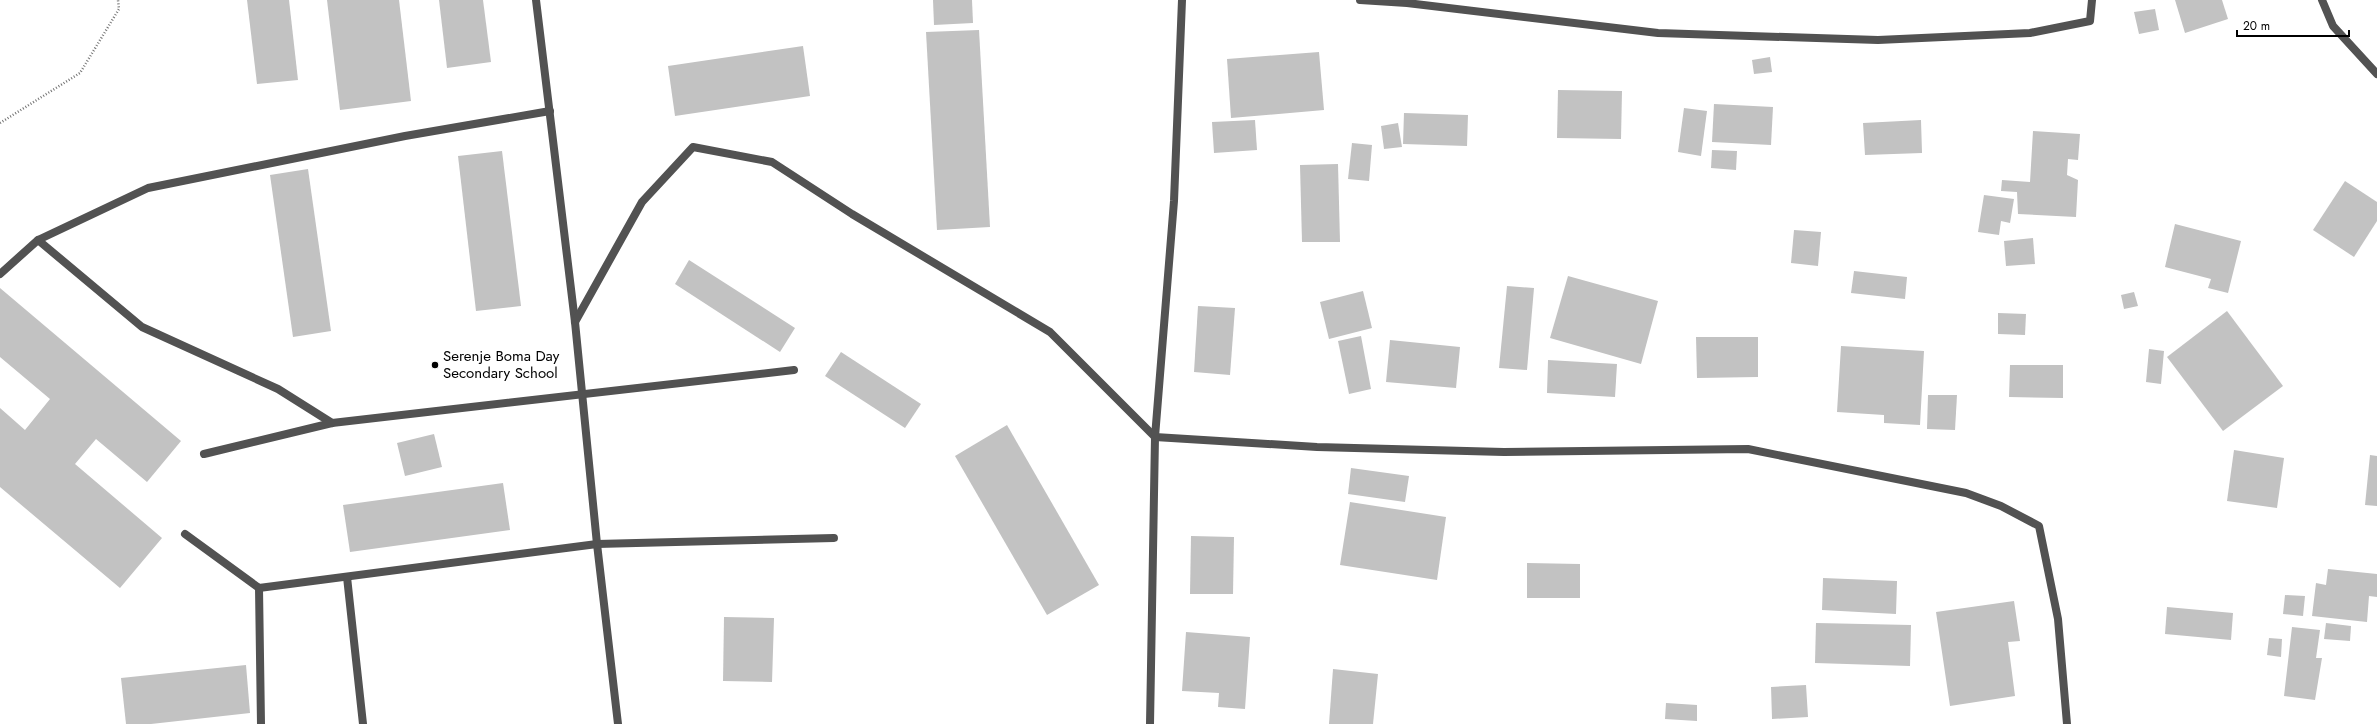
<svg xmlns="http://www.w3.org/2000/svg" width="2377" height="724" viewBox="0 0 2377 724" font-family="Jost,sans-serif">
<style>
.building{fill:#c2c2c2}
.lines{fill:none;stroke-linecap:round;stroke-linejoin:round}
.path{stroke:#747474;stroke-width:2.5;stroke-dasharray:1 2;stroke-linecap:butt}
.service{stroke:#525252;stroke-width:8}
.minor{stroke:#525252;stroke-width:8}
.poi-dot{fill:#000;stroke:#fff;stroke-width:1.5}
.labels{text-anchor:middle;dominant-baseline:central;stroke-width:4;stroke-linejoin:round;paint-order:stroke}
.poi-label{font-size:15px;fill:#000;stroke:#fff;text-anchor:start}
</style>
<rect width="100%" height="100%" fill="#fff"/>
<!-- building -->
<g class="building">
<path d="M247,0h42l9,80 -41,4z"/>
<path d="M327,0h72l12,101 -71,9z"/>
<path d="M439,0h44l8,62 -44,6z"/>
<path d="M933,0h39l1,23 -39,2z"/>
<path d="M2175,0h47l6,19 -43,14z"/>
<path d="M2155,9l4,21 -20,4 -5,-22z"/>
<path d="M979,30l11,197 -53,3 -11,-198z"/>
<path d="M803,46l7,50 -135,20 -7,-50z"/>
<path d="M1319,52l5,58 -93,8 -4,-59z"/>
<path d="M1770,57l2,15 -18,2 -2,-14z"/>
<path d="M1558,90l64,1 -1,48 -64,-1z"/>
<path d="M1714,104l59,3 -2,38 -59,-3z"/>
<path d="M1684,108l23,3 -6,45 -23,-4z"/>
<path d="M1404,113l64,2 -1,31 -64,-2z"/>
<path d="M1255,120l2,30 -43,3 -2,-31z"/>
<path d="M1921,120l1,33 -57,2 -2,-32z"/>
<path d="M1398,123l4,24 -18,2 -3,-23z"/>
<path d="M2033,131l47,3 -2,26 -10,-1 -1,16 11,5 -2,37 -58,-3 -1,-22 -16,-1 1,-11 28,2z"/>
<path d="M1352,143l20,2 -3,36 -21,-2z"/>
<path d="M1712,150l25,1 -1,19 -25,-2z"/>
<path d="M502,151l19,155 -45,5 -18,-155z"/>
<path d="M1338,164l2,78h-38l-2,-77z"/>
<path d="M308,169l23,162 -38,6 -23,-162z"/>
<path d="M2345,181l32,21v19l-23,36 -41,-27z"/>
<path d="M1984,195l30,4 -4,24 -9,-2 -2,14 -21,-3z"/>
<path d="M2175,224l66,17 -13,52 -20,-5 3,-9 -46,-12z"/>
<path d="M1794,230l27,2 -3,34 -27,-3z"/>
<path d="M2033,238l2,26 -29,2 -2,-25z"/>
<path d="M689,260l106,68 -15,24 -105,-68z"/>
<path d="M1854,271l53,6 -2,22 -54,-6z"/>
<path d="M1568,276l90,25 -17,63 -91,-26z"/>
<path d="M1507,286l27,2 -7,82 -28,-2z"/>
<path d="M0,288l181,153 -34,41 -51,-43 -21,25 87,74 -42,50 -120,-101v-79l25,22 25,-31 -50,-42z"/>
<path d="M1363,291l9,37 -43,11 -9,-37z"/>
<path d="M2134,292l4,14 -14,3 -3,-14z"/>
<path d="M1198,306l37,2 -5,67 -36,-3z"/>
<path d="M2227,311l56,75 -60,45 -56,-74z"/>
<path d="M1998,313l28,1 -1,21 -27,-1z"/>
<path d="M1361,336l10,53 -22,5 -11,-53z"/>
<path d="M1696,337h62v40l-61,1z"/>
<path d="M1390,340l70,7 -4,41 -70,-6z"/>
<path d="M1841,346l83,5 -4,74 -36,-2v-8l-47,-3z"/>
<path d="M2149,349l15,2 -3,33 -15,-2z"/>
<path d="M841,352l80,52 -16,24 -80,-52z"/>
<path d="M1548,360l69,4 -2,33 -68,-4z"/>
<path d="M2010,365h53v33l-54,-1z"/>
<path d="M1928,395h29l-2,35 -28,-1z"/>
<path d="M1007,425l92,160 -52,30 -92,-159z"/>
<path d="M434,434l8,33 -37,9 -8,-33z"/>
<path d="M2234,450l50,8 -7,50 -50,-7z"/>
<path d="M2370,455l7,1v50l-12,-1z"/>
<path d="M1351,468l58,8 -4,26 -57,-8z"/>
<path d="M503,483l7,47 -160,22 -7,-47z"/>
<path d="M1350,502l96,15 -9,63 -97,-15z"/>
<path d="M1191,536l43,1 -1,57h-43z"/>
<path d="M1527,563l53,1v34h-53z"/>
<path d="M2328,569l49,5v23l-8,-1 -2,26 -55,-6 4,-33 10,2z"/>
<path d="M1823,578l74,3 -1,33 -74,-4z"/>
<path d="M2285,595l20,1 -2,20 -20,-2z"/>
<path d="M2014,601l6,40 -12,1 7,54 -65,10 -14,-94z"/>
<path d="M2167,607l66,6 -2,27 -66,-6z"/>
<path d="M724,617l50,1 -2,64 -49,-1z"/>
<path d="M1816,623l95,2 -1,41 -95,-3z"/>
<path d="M2326,623l25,3 -1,15 -26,-2z"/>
<path d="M2292,627l28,3 -4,28h6l-7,42 -31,-4z"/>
<path d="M1186,632l64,5 -5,72 -27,-2 1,-14 -37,-2z"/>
<path d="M2269,638l13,1 -1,18 -14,-2z"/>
<path d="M246,665l4,48 -99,11h-25l-5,-46z"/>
<path d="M1333,669l45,5 -5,50h-44z"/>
<path d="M1806,685l2,32 -36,2 -1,-32z"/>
<path d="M1666,703l31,2v16l-32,-2z"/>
</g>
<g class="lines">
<!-- path -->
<path class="path" d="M0,123l80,-50 39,-64 -1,-9"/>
<!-- service -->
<g class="service">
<path d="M536,0l39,322 22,222 21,180"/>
<path d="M38,240l104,87 136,62 54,34"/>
<path d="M0,274l38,-34 110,-52 257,-52 145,-25"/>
<path d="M575,322l67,-120 51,-55 79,15 80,52 198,118 105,105"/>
<path d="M204,454l128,-31 462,-53"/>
<path d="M185,534l74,54 338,-44 237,-6"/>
<path d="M347,577l16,147"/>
<path d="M259,588l2,136"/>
</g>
<!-- minor -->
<g class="minor">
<path d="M1360,0l47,3 251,30 220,7 152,-7 60,-12 2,-21"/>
<path d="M2322,0l11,26 44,48"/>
<path d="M1155,437l162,10 187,5 244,-3 218,44 35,13 38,20 19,93 9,105"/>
<path d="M1150,724l5,-287 19,-236 8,-201"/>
</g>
</g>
<!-- markers -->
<circle class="poi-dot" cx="435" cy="365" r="4"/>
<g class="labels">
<!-- poi labels -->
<g class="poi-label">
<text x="443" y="356">Serenje Boma Day<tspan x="443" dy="17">Secondary School</tspan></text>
</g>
</g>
<!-- scale -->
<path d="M2237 30v6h112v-6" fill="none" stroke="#000000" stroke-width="2"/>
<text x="2243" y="30" font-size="12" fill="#000000" stroke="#ffffff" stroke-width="3" paint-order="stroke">20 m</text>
</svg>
